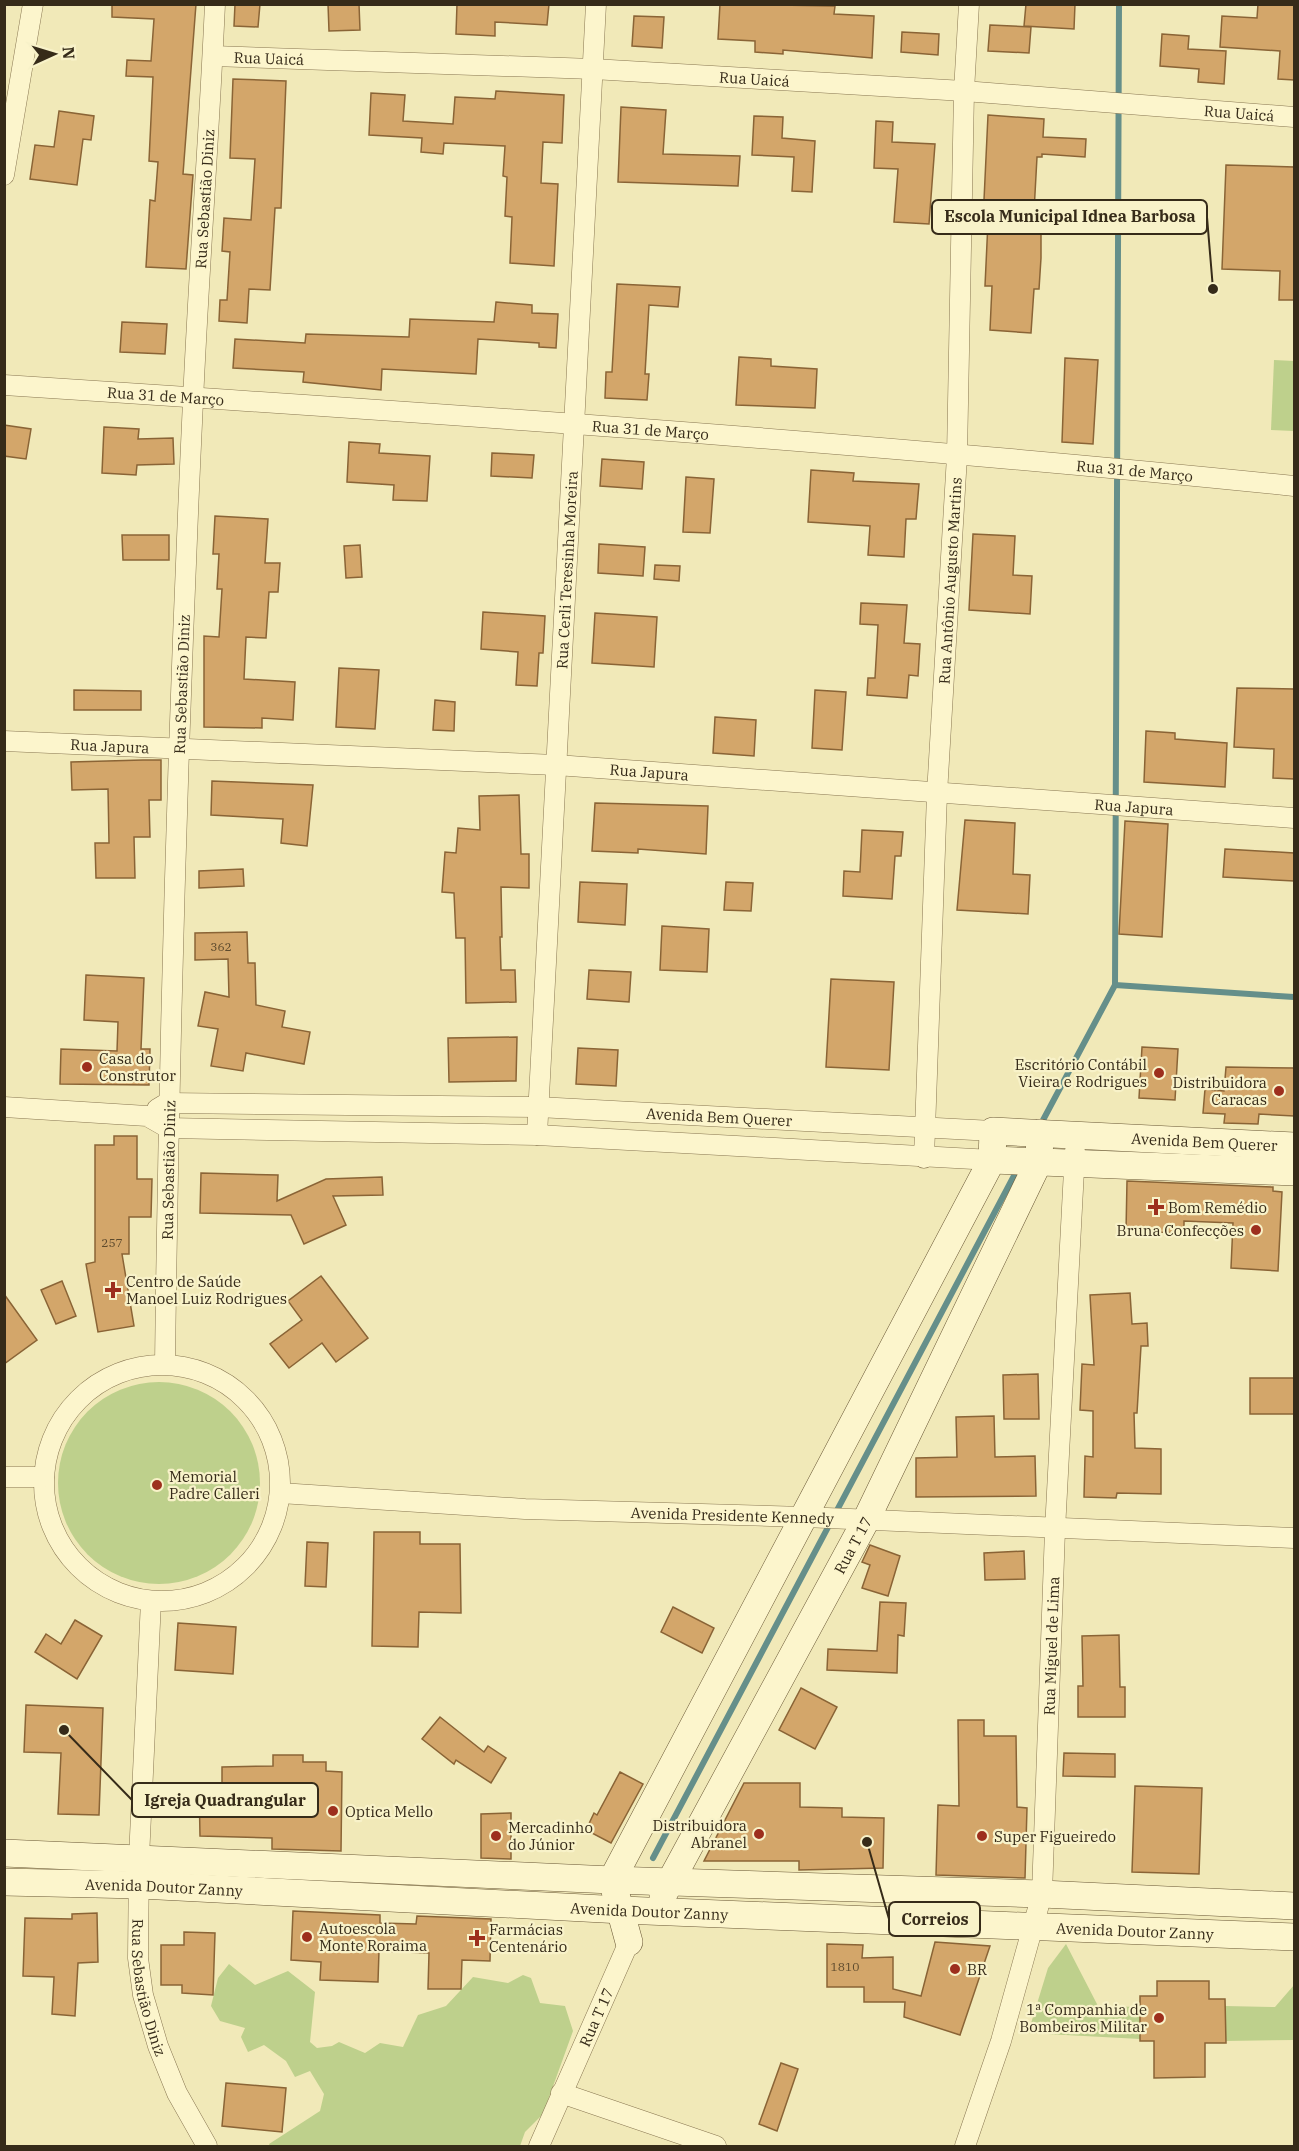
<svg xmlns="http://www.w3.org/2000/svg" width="1299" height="2151" viewBox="0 0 1299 2151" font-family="'IBM Plex Serif',serif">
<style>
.green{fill:#bed08c}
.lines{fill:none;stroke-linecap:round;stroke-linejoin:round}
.stream{stroke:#658f8a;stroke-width:6}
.building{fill:#d3a66a;stroke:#8a6436;stroke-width:1.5}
.street-casing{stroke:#897752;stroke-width:21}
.secondary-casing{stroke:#6a5836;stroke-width:28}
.street{stroke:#fcf5cc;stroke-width:20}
.secondary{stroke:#fcf5cc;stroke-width:27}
.poi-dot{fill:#9d2f1d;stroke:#f8f2c9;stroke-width:2}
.labels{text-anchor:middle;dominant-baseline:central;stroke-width:4.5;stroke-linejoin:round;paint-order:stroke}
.number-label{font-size:12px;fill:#5d4a2d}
.street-label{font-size:15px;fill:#362b19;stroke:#f8f2c9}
.poi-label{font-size:15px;fill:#362b19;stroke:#f8f2c9;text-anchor:start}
.leader{fill:none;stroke:#362b19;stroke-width:2}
.callout-dot{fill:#362b19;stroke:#f8f2c9;stroke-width:2}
.callout{fill:#f8f2c9;stroke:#362b19;stroke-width:2}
.callout-label{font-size:16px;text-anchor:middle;font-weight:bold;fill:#362b19}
</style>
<rect width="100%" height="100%" fill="#f1e9b8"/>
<!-- green -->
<g class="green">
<path d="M1274,360l20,1v70l-23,-1z"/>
<circle cx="159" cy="1483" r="101"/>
<path d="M1066,1944l32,62 42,1v32l-112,-6 20,-65z"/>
<path d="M229,1964l26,21 33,-14 27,21 -5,50 7,6 15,-2 7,-4 26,11 15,-10 23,4 15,-32 28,-9 27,-29 35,6 15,-8 8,3 9,25 25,3 8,25 -30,83 -18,18 -5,14h-250l-1,-2 51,-33 4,-17 -14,-23 -15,6 -9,-16 -22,-16 -16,7 -7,-15 4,-9 -25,-7 -9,-15 7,-28z"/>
<path d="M1294,1985v55l-69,1v-35l50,1z"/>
</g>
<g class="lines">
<!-- stream -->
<g class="stream">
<path d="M1115,985l179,12"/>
<path d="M1042,1122l73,-137 4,-981"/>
<path d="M653,1858l363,-686"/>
</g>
</g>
<!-- building -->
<g class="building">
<path d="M112,4h84l-13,170 10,1 -7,94 -40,-2 4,-67 5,1 3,-39 -9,-1 4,-84 -27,-1 1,-16 24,1 3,-42 -42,-2z"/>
<path d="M235,4h25l-2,23 -24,-1z"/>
<path d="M328,4h31l1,26 -31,1z"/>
<path d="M457,4h92l-2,21 -52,-3v14l-39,-2z"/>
<path d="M720,4l115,2 -1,8 40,2 -2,42 -89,-8v4l-28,-2v-11l-37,-2z"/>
<path d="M1026,4h49l-1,25 -50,-3z"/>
<path d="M1258,4h36v76l-16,-1 2,-28 -60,-4 2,-31 35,2z"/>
<path d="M634,16l30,1 -2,31 -30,-2z"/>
<path d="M990,25l41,2 -2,26 -41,-2z"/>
<path d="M902,32l37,2 -1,21 -37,-3z"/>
<path d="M1162,34l27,2 -1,13 38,2 -2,33 -26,-2 1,-13 -39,-3z"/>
<path d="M233,79l53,2 -5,127h-6l-5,82 -21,-1 -2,34 -28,-2 1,-21h7l3,-48 -8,-1 2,-33 27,2 4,-61 -25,-1z"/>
<path d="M496,91l68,4 -2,48 -19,-1 -2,41 17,1 -4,82 -44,-3 2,-46 -7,-1 2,-39 -4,-1 2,-30 -61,-3 -1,11 -22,-2 1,-14 -53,-3 2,-42 34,2 -2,26 50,3 2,-27 40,2z"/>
<path d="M621,107l45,3 -3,44 77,2 -2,30 -120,-4z"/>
<path d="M59,111l35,5 -3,24 -8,-1 -6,46 -47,-6 5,-34 19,2z"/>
<path d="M988,115l56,4 -1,18 43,2 -1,18 -43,-3v3h-5l-4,73 8,1v27l-2,31h-5l-3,44 -41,-3 2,-44h-7l4,-86h-5z"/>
<path d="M754,116l29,1 -1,21 33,3 -3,51 -20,-1 2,-34 -42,-2z"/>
<path d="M876,121l17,1 -1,20 43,2 -6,80 -35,-2 4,-53 -24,-1z"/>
<path d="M1226,165l68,2v133h-15l1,-29 -58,-2z"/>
<path d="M617,284l63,3 -2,20 -29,-2 -4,69h4l-2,26 -42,-2 1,-26h6z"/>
<path d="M496,302l36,3v8l26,1 -2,34 -17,-1v-4l-61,-4 -2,35 -94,-5 -1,21 -78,-8 1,-10 -71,-4 2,-29 70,4 1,-9 103,3 1,-18 84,3z"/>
<path d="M122,322l45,2 -2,30 -45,-2z"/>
<path d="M739,357l32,2v7l46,3 -2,39 -79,-3z"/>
<path d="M1065,358l33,2 -5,84 -31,-2z"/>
<path d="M4,425l27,4 -5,30 -22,-3z"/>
<path d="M104,427l35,2 -1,10 35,-1 1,26 -37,1 -1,10 -34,-2z"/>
<path d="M349,442l31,2 -1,9 51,3 -3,45 -34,-1 1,-15 -47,-3z"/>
<path d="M492,453l42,2 -2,23 -41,-2z"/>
<path d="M602,459l42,3 -2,27 -42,-3z"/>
<path d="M811,470l43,3 -1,8 66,3 -3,35h-10l-2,38 -36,-2 2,-29 -62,-4z"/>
<path d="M686,477l28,2 -4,54 -27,-1z"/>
<path d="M215,516l53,3 -3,44h15l-2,29h-9l-3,46 -20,-1 -2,42 51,3 -2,38 -31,-2v10l-58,-1v-91l15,1 3,-48h-5l2,-35h-6z"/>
<path d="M973,534l42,2 -2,39 19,1 -2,38 -61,-4z"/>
<path d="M122,535h47v25h-46z"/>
<path d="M599,544l46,3 -2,29 -45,-3z"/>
<path d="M360,545l2,32 -16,1 -2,-32z"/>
<path d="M655,565l25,1 -1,15 -25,-2z"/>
<path d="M861,603l46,2 -3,38 16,1 -2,32 -9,-1 -2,23 -40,-3 1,-17h7l3,-53 -18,-1z"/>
<path d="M483,612l62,4 -2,37h-4l-2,33 -21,-1 2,-33 -37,-3z"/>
<path d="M595,613l62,4 -3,50 -62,-4z"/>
<path d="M339,668l40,2 -4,59 -39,-2z"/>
<path d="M1237,688l57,1v90l-21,-1 1,-29 -40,-2z"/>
<path d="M74,690l67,1v19h-67z"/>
<path d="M815,690l31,2 -4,58 -30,-2z"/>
<path d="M435,700l20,2 -1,29 -21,-1z"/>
<path d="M715,717l41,3 -2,36 -41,-3z"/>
<path d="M1146,731l29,2v6l52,4 -2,44 -81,-5z"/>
<path d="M143,760h18v40h-12l1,37h-16l1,41h-39l-1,-35h14l-1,-54 -36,1 -1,-28z"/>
<path d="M212,781l101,4 -6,61 -26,-3 2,-24 -72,-4z"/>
<path d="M519,795l2,59h8v34l-28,-1 1,50h-2l1,33h14l1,32 -50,1 -1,-65h-9l-2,-45 -12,-1 3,-40 11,1 2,-25 22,2 -1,-34z"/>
<path d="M595,803l113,3 -2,48 -68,-5v4l-46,-2z"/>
<path d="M965,820l50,3 -2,51 17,1 -2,39 -71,-4z"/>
<path d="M1125,821l43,3 -6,113 -43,-3z"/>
<path d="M862,830l41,2 -2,24h-6l-3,43 -49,-3 1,-25 16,1z"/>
<path d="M1225,849l69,4v28l-71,-4z"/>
<path d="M243,869l1,17 -45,2v-17z"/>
<path d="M580,882l47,2 -2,41 -47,-3z"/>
<path d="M726,882l27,1 -2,28 -27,-1z"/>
<path d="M662,926l47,3 -2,43 -47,-2z"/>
<path d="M247,932l1,31h7l1,42 29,6 -3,16 28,5 -6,32 -58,-11 -3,18 -32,-5 7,-37 -20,-3 7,-34 24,5 -1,-38 -33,1v-27z"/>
<path d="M589,970l42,2 -2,30 -42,-3z"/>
<path d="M86,975l58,3 -3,71h9l-1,36 -89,-1 1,-35 56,2 1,-29 -34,-2z"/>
<path d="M831,979l63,3 -5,88 -63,-3z"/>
<path d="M517,1037l-1,44 -67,1 -1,-44z"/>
<path d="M1142,1047l36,2 -3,51 -36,-2z"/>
<path d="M578,1048l40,2 -2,36 -40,-2z"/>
<path d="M1226,1067l68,1v48l-35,-2 -1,10 -34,-1 1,-9 -22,-1 2,-24 19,2z"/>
<path d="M114,1136h23v43h15l-1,38h-22v37h-7l12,72 -36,6 -12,-68 9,-2v-117h19z"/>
<path d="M201,1173l77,2 -1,26 49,-22 56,-2 1,18 -50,1 13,29 -42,19 -13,-29 -91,-2z"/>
<path d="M1127,1181l146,6v4l9,1 -4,79 -47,-3 2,-45 -49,-2v12l-58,-2z"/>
<path d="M321,1276l47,62 -32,24 -14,-19 -33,25 -19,-24 32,-24 -14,-19z"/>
<path d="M62,1281l14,35 -20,8 -15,-34z"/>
<path d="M1130,1293l2,31 15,-1 1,23h-7l-4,67h-3l1,35 26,1v45l-44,-1 -1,5 -32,-1 1,-41 8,1v-46l-13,-1 2,-46 12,1 -4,-70z"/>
<path d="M4,1294l33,46 -33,24z"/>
<path d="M1038,1374l1,45h-35l-1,-44z"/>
<rect x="1250" y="1378" width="44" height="36"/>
<path d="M994,1416l1,41 40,-1 1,40 -120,1v-39l41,-1 -1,-40z"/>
<path d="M374,1532h46v12h40l1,69 -42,-1 -1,35 -46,-1z"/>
<path d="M307,1542l21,1 -2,44 -21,-1z"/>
<path d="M870,1545l30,11 -12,40 -26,-8 8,-23 -8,-3z"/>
<path d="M1024,1551l1,28 -40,1 -1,-27z"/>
<path d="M880,1602l26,1 -2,33 -6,-1 -1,38 -70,-3 1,-21 49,2z"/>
<path d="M673,1607l41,21 -12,25 -41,-21z"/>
<path d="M75,1620l27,16 -25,43 -42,-27 11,-18 15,10z"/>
<path d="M178,1623l58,4 -3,47 -58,-4z"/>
<path d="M1119,1635l1,52h5v30h-47v-31h5l-1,-50z"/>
<path d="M801,1688l36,19 -22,42 -36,-19z"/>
<path d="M26,1705l77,3 -4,107 -41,-1 3,-61 -37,-1z"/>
<path d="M440,1717l44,35 4,-6 18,12 -15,25 -35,-23 -2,4 -32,-25z"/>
<path d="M958,1720h26v16h32l1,71 10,1 -2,70 -89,-3 2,-70 21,1z"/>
<path d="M1064,1753l51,1v23l-52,-1z"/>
<path d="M273,1755h30v7h23v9l16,1 -1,79 -69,-2v-11l-72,-2 -1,-52h23v-17l51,-1z"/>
<path d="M620,1772l23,12 -32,59 -25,-13 8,-17 3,2z"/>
<path d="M744,1783h56v24l42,1v9l42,1 -1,50 -84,2v-9h-95z"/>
<path d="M1135,1786l67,2 -3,86 -67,-2z"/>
<path d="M511,1813v46l-30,-1v-44z"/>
<path d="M293,1911l87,4v8l36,1 1,-8 74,3 -1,42 -28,-1 -1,29h-33l1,-36 -50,-2 -1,31 -58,-2 1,-18 -30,-2z"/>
<path d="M97,1913l1,49 -20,1 -3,53 -23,-2 2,-37 -31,-1 2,-58 47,1v-5z"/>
<path d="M184,1932l31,1 -2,62 -31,-2v-8h-21v-40h23z"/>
<path d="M935,1942l55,4 -30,89 -56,-18 1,-15h-41v-15h-37v-43l36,1 -1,13 31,-1v32l28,7z"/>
<path d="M1157,1981h52v18h16l1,44h-21v34l-51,1v-37h-14v-45h17z"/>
<path d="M781,2063l17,6 -21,62 -18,-7z"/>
<path d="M226,2083l60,5 -4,44 -60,-6z"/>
</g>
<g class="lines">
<defs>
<g id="street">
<path id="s1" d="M213,56l380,13 371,22 330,26"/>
<path d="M4,175l29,-171"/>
<path id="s2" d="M4,385c431,28 861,57 1290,101"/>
<path id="s3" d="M4,741l552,24 738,53"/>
<path d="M4,1107l143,9 21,12 369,7 455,25"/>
<path id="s4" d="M157,1109l10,-6 371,4 455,24"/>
<path id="s5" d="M537,1135l59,-1131"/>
<path id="s6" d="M924,1158l13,-364 20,-338 7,-365 5,-87"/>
<path id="s7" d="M165,1364c4,-321 13,-642 28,-963 6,-133 16,-264 22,-397"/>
<circle cx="162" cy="1483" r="118"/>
<path d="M4,1477h40"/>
<path id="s8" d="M280,1493l245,16 279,8 490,21"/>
<path id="s9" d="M151,1601l-12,257 -1,100 5,37 15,51 19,47 30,53"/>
<path d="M561,2093l155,53"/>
<path id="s10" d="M539,2146l90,-204"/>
<path id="s11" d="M965,2146l36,-105 41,-147 13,-364 20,-379"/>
</g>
<g id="secondary">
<path d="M992,1160l302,12"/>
<path d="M4,1853l608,27 430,14 252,12"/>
<path id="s12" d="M4,1882l136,3 482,25 672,27"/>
<path id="s13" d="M663,1895l203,-375 173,-359 1,-28"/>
<path id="s14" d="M629,1942l-17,-62 380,-720 1,-29 301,15"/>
</g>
</defs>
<!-- street casing -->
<use href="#street" class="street-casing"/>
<!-- secondary casing -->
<use href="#secondary" class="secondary-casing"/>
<!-- street -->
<use href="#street" class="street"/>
<!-- secondary -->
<use href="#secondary" class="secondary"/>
</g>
<!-- markers -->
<g class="poi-dot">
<circle cx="87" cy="1067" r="6"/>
<circle cx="1159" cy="1073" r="6"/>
<circle cx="1279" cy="1091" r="6"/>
<path d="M1153 1198h6v6h6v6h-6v6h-6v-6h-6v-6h6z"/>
<circle cx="1256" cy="1230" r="6"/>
<path d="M110 1281h6v6h6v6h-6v6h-6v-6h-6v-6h6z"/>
<circle cx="157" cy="1485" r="6"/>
<circle cx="333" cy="1811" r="6"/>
<circle cx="759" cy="1834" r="6"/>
<circle cx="496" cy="1836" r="6"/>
<circle cx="982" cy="1836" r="6"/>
<circle cx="307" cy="1937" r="6"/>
<path d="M474 1929h6v6h6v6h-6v6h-6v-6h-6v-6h6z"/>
<circle cx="955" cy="1969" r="6"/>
<circle cx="1159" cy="2018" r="6"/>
</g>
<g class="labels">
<!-- number labels -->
<g class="number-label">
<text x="221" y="946">362</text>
<text x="112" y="1242">257</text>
<text x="845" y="1966">1810</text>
</g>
<!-- street labels -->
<g class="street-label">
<text stroke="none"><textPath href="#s1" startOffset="56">Rua Uaicá</textPath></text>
<text stroke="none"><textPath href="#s1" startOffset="542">Rua Uaicá</textPath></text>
<text stroke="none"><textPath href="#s1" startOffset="1028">Rua Uaicá</textPath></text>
<text stroke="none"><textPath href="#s7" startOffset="1166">Rua Sebastião Diniz</textPath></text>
<text stroke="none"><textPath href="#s2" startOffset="162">Rua 31 de Março</textPath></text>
<text stroke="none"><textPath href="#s2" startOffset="648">Rua 31 de Março</textPath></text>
<text stroke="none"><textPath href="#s2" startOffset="1134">Rua 31 de Março</textPath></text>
<text stroke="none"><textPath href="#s5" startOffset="566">Rua Cerli Teresinha Moreira</textPath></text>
<text stroke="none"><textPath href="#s6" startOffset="578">Rua Antônio Augusto Martins</textPath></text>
<text stroke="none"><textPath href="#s7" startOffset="680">Rua Sebastião Diniz</textPath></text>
<text stroke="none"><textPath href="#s3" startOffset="106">Rua Japura</textPath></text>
<text stroke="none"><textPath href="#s3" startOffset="646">Rua Japura</textPath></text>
<text stroke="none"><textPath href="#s3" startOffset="1132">Rua Japura</textPath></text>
<text stroke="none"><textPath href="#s4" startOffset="564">Avenida Bem Querer</textPath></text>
<text stroke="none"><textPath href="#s14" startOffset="1119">Avenida Bem Querer</textPath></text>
<text stroke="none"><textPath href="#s7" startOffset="194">Rua Sebastião Diniz</textPath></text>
<text stroke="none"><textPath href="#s8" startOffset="453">Avenida Presidente Kennedy</textPath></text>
<text stroke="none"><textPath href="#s13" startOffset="398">Rua T 17</textPath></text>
<text stroke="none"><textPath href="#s11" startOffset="512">Rua Miguel de Lima</textPath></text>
<text stroke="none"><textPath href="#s12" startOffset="160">Avenida Doutor Zanny</textPath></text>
<text stroke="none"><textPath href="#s12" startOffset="646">Avenida Doutor Zanny</textPath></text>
<text stroke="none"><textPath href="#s12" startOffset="1132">Avenida Doutor Zanny</textPath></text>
<text stroke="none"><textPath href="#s9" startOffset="388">Rua Sebastião Diniz</textPath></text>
<text stroke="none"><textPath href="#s10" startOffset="141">Rua T 17</textPath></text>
</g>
<!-- poi labels -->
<g class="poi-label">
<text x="99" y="1058">Casa do<tspan x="99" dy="17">Construtor</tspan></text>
<text x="1147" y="1064" text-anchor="end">Escritório Contábil<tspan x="1147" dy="17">Vieira e Rodrigues</tspan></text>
<text x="1267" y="1082" text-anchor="end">Distribuidora<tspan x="1267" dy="17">Caracas</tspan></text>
<text x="1168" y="1207">Bom Remédio</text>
<text x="1244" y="1230" text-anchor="end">Bruna Confecções</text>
<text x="126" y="1281">Centro de Saúde<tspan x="126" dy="17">Manoel Luiz Rodrigues</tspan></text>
<text x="169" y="1476">Memorial<tspan x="169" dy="17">Padre Calleri</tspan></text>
<text x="345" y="1811">Optica Mello</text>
<text x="747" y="1825" text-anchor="end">Distribuidora<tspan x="747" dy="17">Abranel</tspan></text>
<text x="508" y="1827">Mercadinho<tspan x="508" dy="17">do Júnior</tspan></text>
<text x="994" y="1836">Super Figueiredo</text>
<text x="319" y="1928">Autoescola<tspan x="319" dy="17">Monte Roraima</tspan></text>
<text x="489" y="1929">Farmácias<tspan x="489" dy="17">Centenário</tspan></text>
<text x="967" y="1969">BR</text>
<text x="1147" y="2009" text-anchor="end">1ª Companhia de<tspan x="1147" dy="17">Bombeiros Militar</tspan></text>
</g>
</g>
<!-- callouts -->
<path class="leader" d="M1213 289L1207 217M64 1730L132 1800M867 1842L889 1919"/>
<g class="callout-dot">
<circle cx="1213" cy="289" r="6"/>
<circle cx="64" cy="1730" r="6"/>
<circle cx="867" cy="1842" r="6"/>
</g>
<g class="callout">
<rect x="932" y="200" width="275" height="34" rx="6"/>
<rect x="132" y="1783" width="186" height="34" rx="6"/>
<rect x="889" y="1902" width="91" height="34" rx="6"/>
</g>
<g class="callout-label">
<text x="1070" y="222">Escola Municipal Idnea Barbosa</text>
<text x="225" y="1806">Igreja Quadrangular</text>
<text x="935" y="1925">Correios</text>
</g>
<!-- border -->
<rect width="1299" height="2151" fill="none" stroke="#362b19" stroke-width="12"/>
<!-- north arrow -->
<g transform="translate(54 54) rotate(86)" stroke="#f8f2c9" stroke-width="4.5" paint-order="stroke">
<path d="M0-4.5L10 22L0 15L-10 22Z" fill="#362b19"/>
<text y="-9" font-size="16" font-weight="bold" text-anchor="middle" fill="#362b19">N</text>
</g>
</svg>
